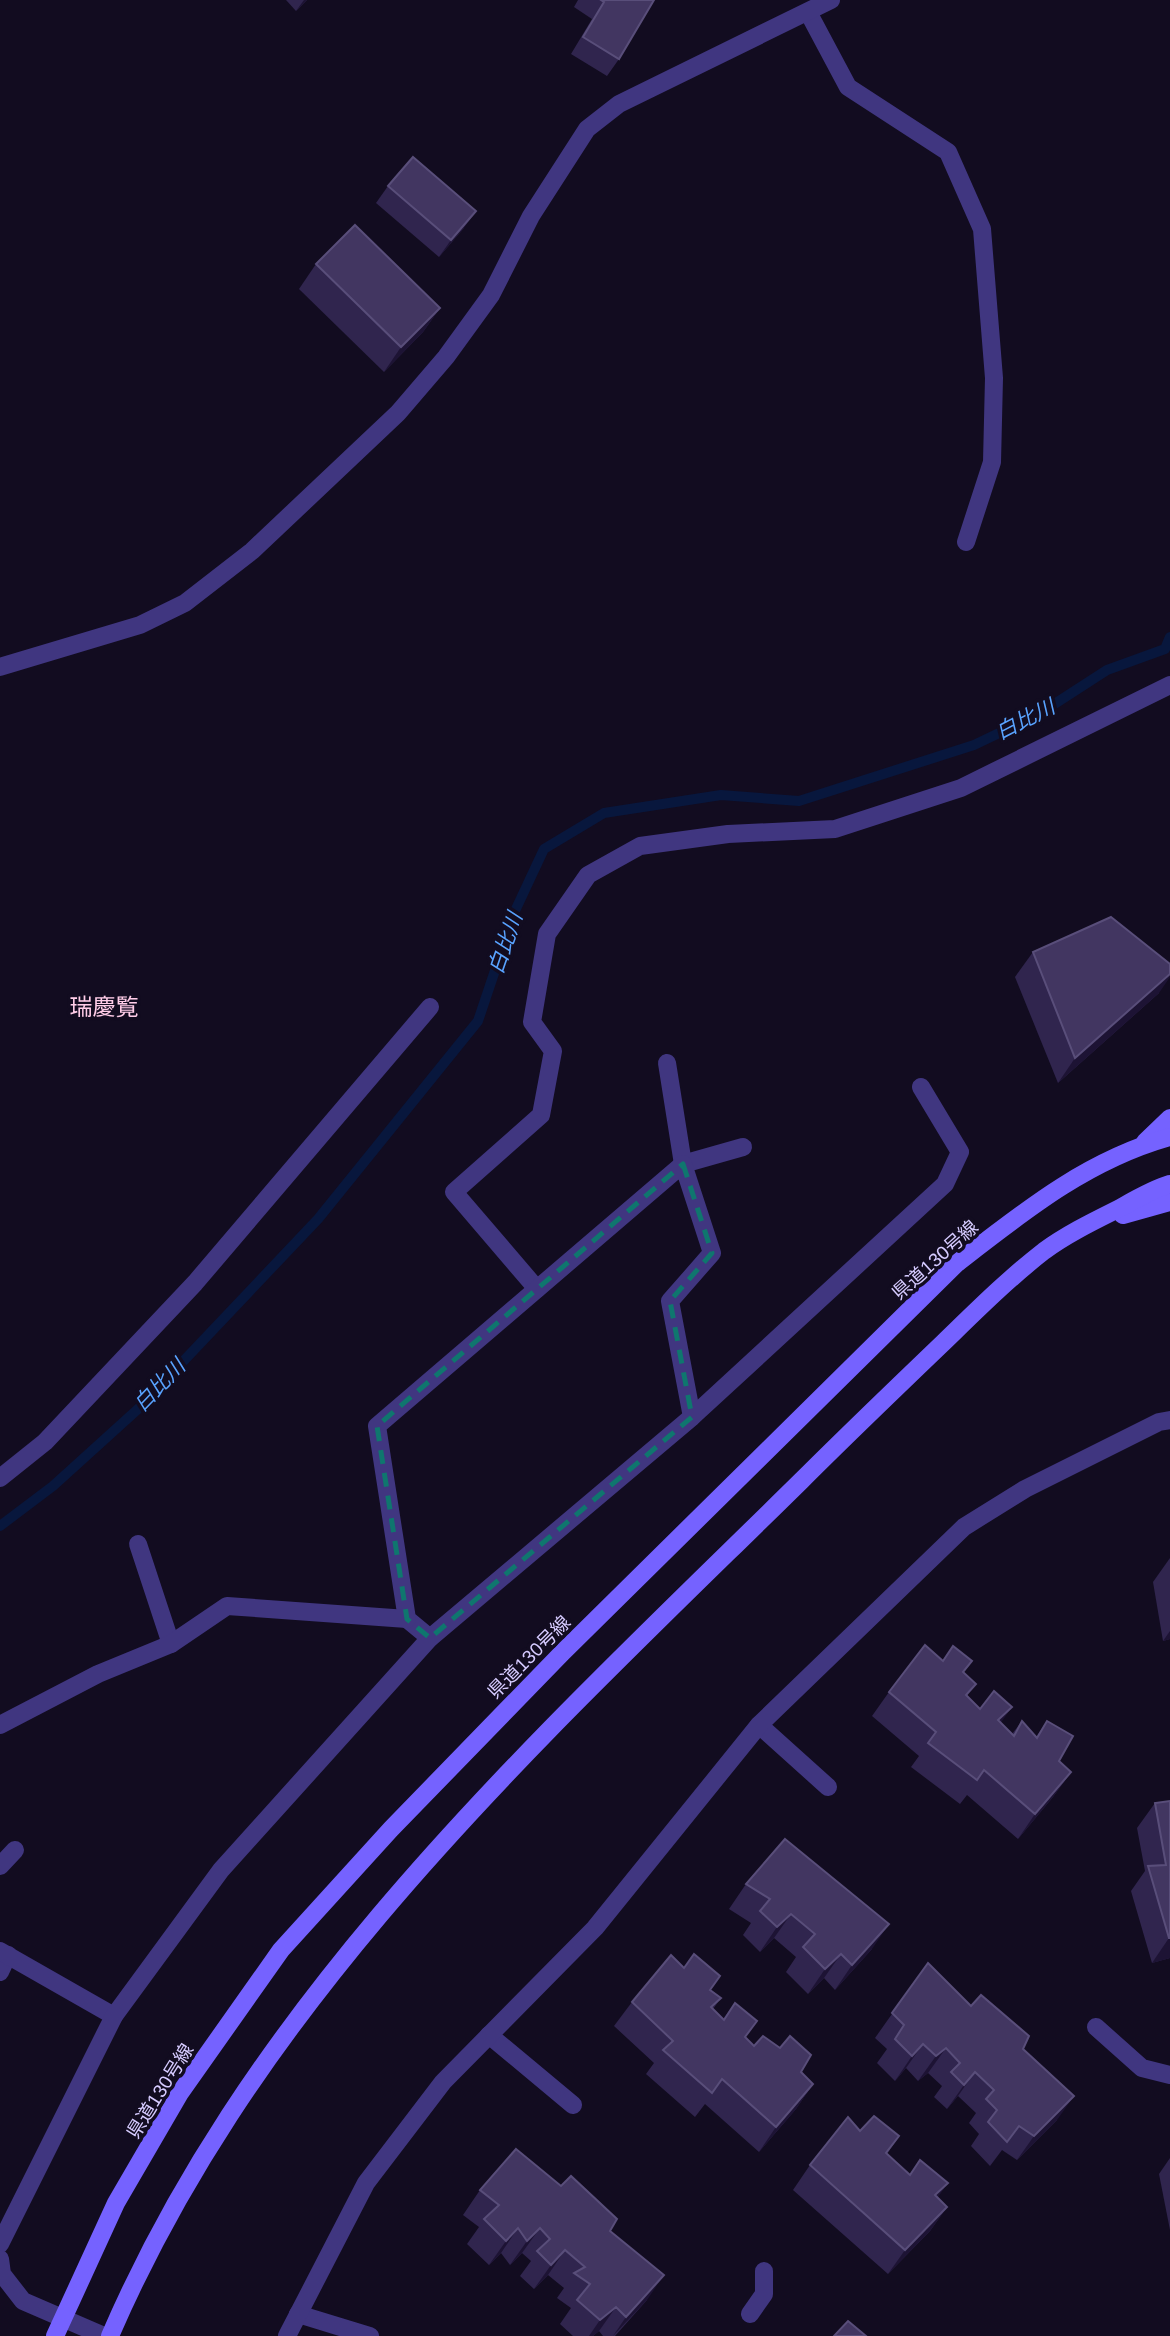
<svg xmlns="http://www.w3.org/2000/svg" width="1170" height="2336" viewBox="0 0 1170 2336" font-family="Helvetica,'Noto Sans JP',sans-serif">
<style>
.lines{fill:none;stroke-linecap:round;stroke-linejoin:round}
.stream{stroke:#08173d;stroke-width:10}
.service{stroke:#403680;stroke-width:18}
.minor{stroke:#403680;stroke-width:18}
.secondary{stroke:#7562ff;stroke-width:18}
.wall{fill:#30254e}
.shaded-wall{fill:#1d1334}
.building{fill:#423661;stroke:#594e7a;stroke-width:2}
.marked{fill:none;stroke:#0f766e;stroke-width:5;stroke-dasharray:14 9;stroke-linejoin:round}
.labels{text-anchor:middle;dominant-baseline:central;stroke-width:7;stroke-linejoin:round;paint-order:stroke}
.street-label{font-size:19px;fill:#d6cbff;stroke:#120c20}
.water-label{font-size:21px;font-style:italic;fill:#59a3ff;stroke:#120c20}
.quarter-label{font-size:23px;fill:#ffcde8;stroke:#120c20}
</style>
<rect width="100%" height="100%" fill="#120c20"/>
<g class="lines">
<!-- stream -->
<path class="stream" d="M0,1526l53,-40 85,-77 180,-190 160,-198 37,-110 29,-62 60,-36 117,-18 78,6 175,-56 65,-31 68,-44 58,-21 5,-12"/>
<!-- service -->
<g class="service">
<path d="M138,1544l33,100"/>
<path d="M759,1725l69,62"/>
<path d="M0,1866l15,-16"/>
<path d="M0,1972l8,-17"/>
<path d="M1096,2027l46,41 28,7"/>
<path d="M489,2035l84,70"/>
<path d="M298,2314l72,22"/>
<path d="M750,2314l14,-20v-23"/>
<path d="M287,2336l79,-153 77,-101 152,-154 164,-203 205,-198 61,-38 134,-67 11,-2"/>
</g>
<!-- minor -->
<g class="minor">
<path d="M808,12l40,75 100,65 34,77 12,149 -2,84 -26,80"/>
<path d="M0,667l140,-42 45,-22 67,-52 146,-138 48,-56 45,-62 40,-79 56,-87 32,-25 212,-104"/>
<path d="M667,1063l16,101 60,-17"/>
<path d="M537,1289l-83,-97 87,-77 12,-64 -21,-29 15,-88 41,-59 52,-29 88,-12 107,-5 126,-41 209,-103"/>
<path d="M0,1478l45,-36 150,-159 235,-276"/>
<path d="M430,1638l-23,-19 -30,-193 306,-262 29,89 -42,48 22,116"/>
<path d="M0,1725l98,-51 73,-30 56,-38 180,13"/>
<path d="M0,1951l114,65"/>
<path d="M0,2244l114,-228 107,-146 209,-232 262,-221 253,-233 15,-32 -39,-65"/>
<path d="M0,2259l2,15 21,27 81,35"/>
</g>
<!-- secondary -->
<g class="secondary">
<path d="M1145,1142l25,-24"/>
<path d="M1123,1215l47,-13"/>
<path d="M55,2336l61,-133 64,-110 101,-143 110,-121 171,-176 394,-389c67,-52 131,-104 214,-127"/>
<path d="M110,2336c148,-343 430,-598 691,-855 47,-47 95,-93 143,-139 32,-31 64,-63 100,-91 23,-17 50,-30 76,-43 16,-9 33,-19 50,-24"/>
</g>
</g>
<!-- wall -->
<g class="wall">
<path d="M286,0h21l-11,11z"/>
<path d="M578,0h76l-35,59 -12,17 -36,-22 21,-35 -18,-12z"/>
<path d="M388,186l76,42 -25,29 -63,-54z"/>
<path d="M316,264l124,44 -17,24 -39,40 -85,-83z"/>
<path d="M1033,952l126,41 -101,90 -43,-106z"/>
<path d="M1170,1558v81l-7,2 -10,-59z"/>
<path d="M943,1661l21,12 4,24 12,12 21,14 11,11 10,-13 14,16 11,-16 12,40 12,11 -18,25 -35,42 -51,-44 -7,9 -49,-37 8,-11 -47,-40 17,-24z"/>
<path d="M1170,1801v157l-18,5 -21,-72 14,-20 -8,-43 18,-25z"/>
<path d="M746,1884l126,65 -37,41 -11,-12 -16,16 -22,-22 10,-15 -22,-19 -14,14 -17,-17 8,-12 -22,-14z"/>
<path d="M928,1963l43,43 52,43 34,71 -40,40 -15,-10 -12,16 -19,-20 8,-12 -10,-11 7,-10 -18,-17 -11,13 -13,-12 8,-11 -14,-13 -10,8 -12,-13 -11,13 -18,-18 10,-14 -12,-11z"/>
<path d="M684,1967l37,31 -8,11 10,10 12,-16 22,18 -12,17 9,8 47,26 12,12 -17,25 -37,43 -54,-48 -10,13 -49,-43 8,-11 -40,-37 18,-24z"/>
<path d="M860,2131l39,5 -12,18 60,53 -17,24 -42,43 -95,-84 17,-25z"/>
<path d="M1170,2158v72l-11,-56z"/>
<path d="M480,2190l130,41 37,69 -32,36h-12l-4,-5 -6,5h-20l-13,-12 11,-16 -14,-10 7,-10 -16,-13 -14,14 -14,-13 11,-15 -9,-8 -12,12 -9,-12 -12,12 -22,-21 12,-17 -16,-12z"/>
</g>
<!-- shaded-wall -->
<g class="shaded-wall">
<path d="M304,0h3l-11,11z"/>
<path d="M476,211l-12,17 -25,29 12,-17z"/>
<path d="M440,308l-17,24 -39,40 17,-25z"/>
<path d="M1170,974v3l-11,16 -101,90 17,-25z"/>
<path d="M1170,1631v8l-7,2z"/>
<path d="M1012,1707l-17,24 3,-11z"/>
<path d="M1071,1772l-18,25 -35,42 17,-25z"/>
<path d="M791,1914l-17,24 -14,14 17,-25z"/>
<path d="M889,1924l-17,25 -37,41 17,-25z"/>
<path d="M1169,1938h1v20l-18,5z"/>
<path d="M841,1954l-17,24 -16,16 17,-25z"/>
<path d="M923,2044l-17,24 -11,13 17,-25z"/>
<path d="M946,2048l-18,25 -10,8 18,-25z"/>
<path d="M975,2072l-17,24 -11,13 17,-24z"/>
<path d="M813,2084l-17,25 -37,43 17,-25z"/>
<path d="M1074,2096l-17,24 -40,40 17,-24z"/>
<path d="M948,2183l-17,24 4,-12z"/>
<path d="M947,2207l-17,24 -42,43 17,-24z"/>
<path d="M518,2228l-17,25 -12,12 17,-24z"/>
<path d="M540,2228l-18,25 -12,12 17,-24z"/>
<path d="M565,2250l-17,25 -14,14 17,-24z"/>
<path d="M664,2275l-17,25 -34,36 13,-19z"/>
<path d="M616,2307l-17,24 -6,5h-4l11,-16z"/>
</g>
<!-- building -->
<g class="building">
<path d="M601,0h53l-35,59 -36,-22 21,-35z"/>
<path d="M413,157l63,54 -25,29 -63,-54z"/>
<path d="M355,225l85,83 -39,39 -85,-83z"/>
<path d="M1111,917l59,47v10l-95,84 -42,-106z"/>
<path d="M925,1645l18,16 10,-15 19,15 -9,11 13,12 -10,11 14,14 14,-18 18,16 -14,13 16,16 8,-15 15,17 10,-17 26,15 -14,25 12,11 -36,42 -51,-44 -7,10 -49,-37 8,-11 -47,-40z"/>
<path d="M1170,1801v137h-1l-21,-72 18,-1 -11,-62z"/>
<path d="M785,1839l104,85 -37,41 -11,-11 -16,15 -22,-22 12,-13 -24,-20 -14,13 -17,-16 10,-12 -24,-15z"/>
<path d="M694,1954l26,22 -10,14 11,8 -10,9 13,13 11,-17 22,18 -12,16 9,9 9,-10 17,12 10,-12 21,19 -10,17 12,12 -37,43 -54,-48 -10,14 -49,-43 10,-9 -41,-39 39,-47 13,13z"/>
<path d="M928,1963l43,43 10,-11 48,41 -6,13 51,47 -40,40 -15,-10 -12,16 -19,-20 9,-12 -11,-11 8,-9 -19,-18 -11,13 -13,-13 9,-9 -14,-15 -10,8 -13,-12 -11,12 -17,-17 9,-14 -12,-12z"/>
<path d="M874,2116l25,20 -13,17 24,22 10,-15 28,23 -13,12 12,12 -42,43 -95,-85 38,-48 12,14z"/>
<path d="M516,2149l45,37 10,-10 46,43 -7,12 54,44 -38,42 -10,-10 -16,13 -23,-20 13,-16 -16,-11 11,-6 -20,-17 -14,15 -14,-14 13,-12 -10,-11 -13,13 -9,-13 -12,13 -22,-22 15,-14 -19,-15z"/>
<path d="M848,2321l18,15h-32z"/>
</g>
<!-- marked area -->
<path class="marked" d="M683,1164l29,89 -42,48 22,116 -262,221 -23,-19 -30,-193z"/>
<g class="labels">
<!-- street labels -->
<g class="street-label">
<text transform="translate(935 1260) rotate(-42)">県道130号線</text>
<text transform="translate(529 1657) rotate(-45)">県道130号線</text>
<text transform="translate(160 2091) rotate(-58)">県道130号線</text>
</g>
<!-- water labels -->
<g class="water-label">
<text transform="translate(1025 719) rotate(-27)">白比川</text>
<text transform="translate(505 943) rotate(-71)">白比川</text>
<text transform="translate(159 1385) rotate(-46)">白比川</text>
</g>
<!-- quarter labels -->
<g class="quarter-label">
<text x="104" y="1007">瑞慶覧</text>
</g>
</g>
</svg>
